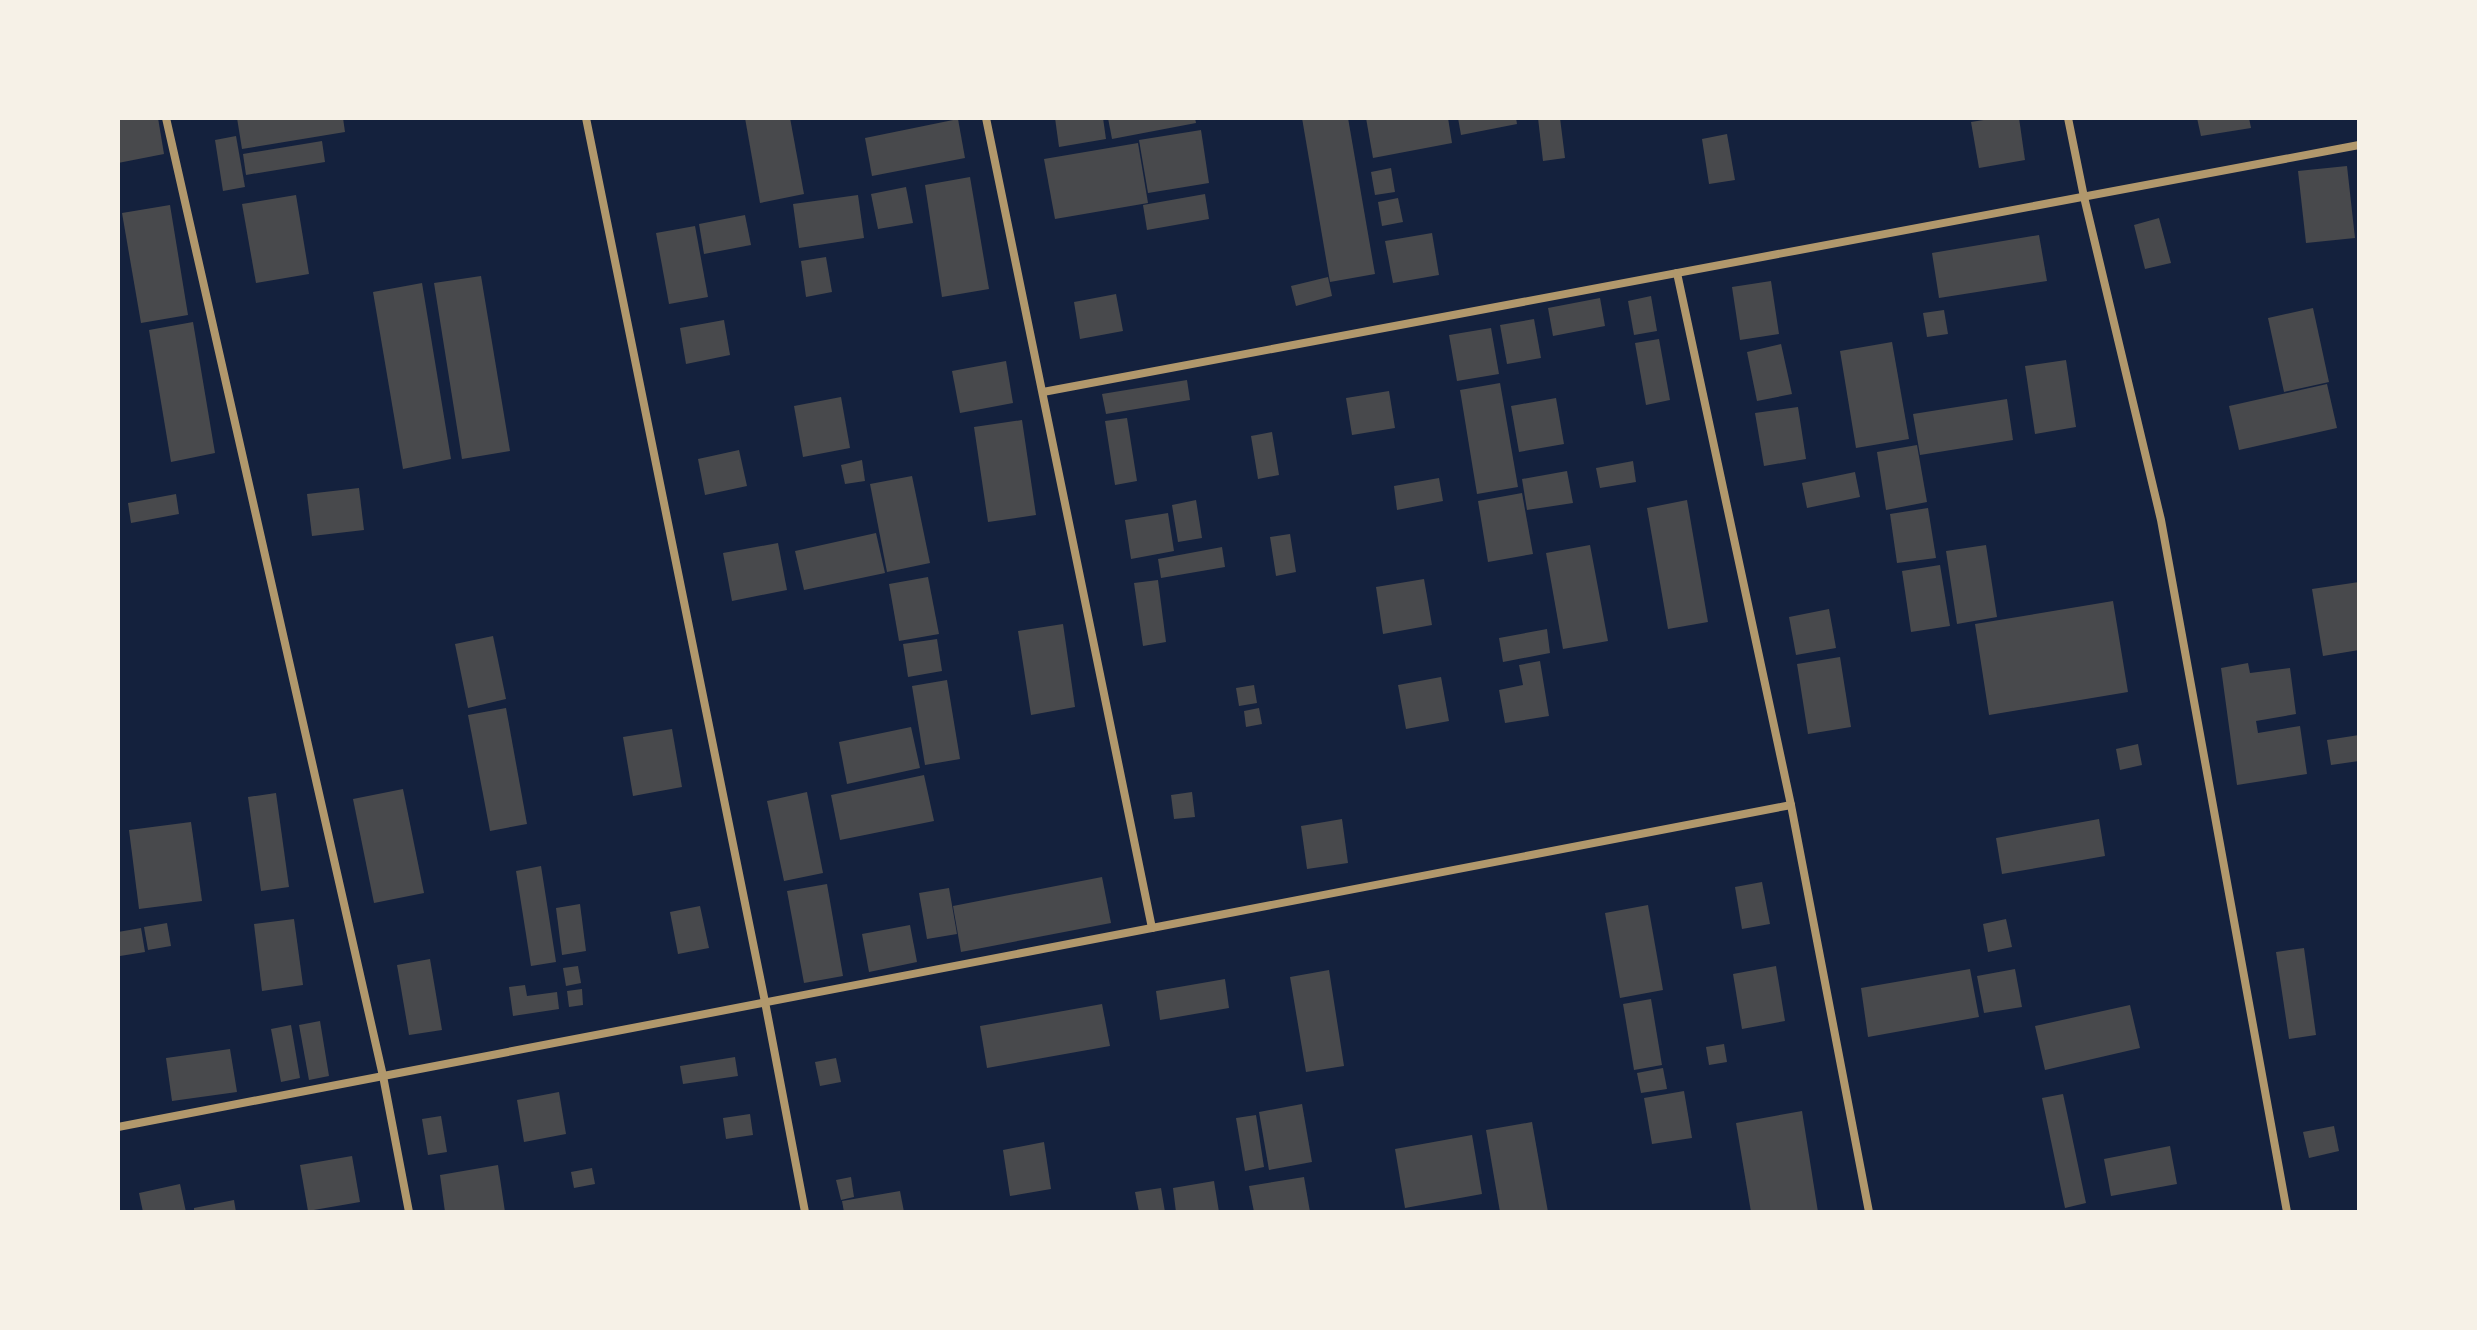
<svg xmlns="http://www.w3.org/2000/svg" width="2477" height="1330" viewBox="0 0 2477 1330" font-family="Commissioner,sans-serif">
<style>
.building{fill:#48494c}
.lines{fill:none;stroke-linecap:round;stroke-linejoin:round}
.minor{stroke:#b1986c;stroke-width:8}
</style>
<rect width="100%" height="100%" fill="#14213d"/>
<!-- building -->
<g class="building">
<path d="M118,118h40l6,36 -46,9z"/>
<path d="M237,118h106l2,14 -103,17z"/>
<path d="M745,118h45l14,76 -44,9z"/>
<path d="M1055,118h48l3,21 -47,8z"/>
<path d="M1108,118h87l1,5 -84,16z"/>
<path d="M1302,118h46l27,156 -45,8z"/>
<path d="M1366,118h82l4,25 -79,15z"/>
<path d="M1458,118h58l1,6 -56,11z"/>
<path d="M1538,118h22l5,40 -22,3z"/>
<path d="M1996,118h23l6,42 -46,8 -8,-46z"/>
<path d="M2197,118h52l2,10 -50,8z"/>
<path d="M958,119l7,39 -93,18 -7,-38z"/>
<path d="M1201,130l8,53 -61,10 -9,-53z"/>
<path d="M1727,134l8,46 -26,4 -7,-45z"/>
<path d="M236,136l9,51 -22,4 -8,-51z"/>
<path d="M322,141l3,21 -79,13 -3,-21z"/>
<path d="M1138,143l10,60 -93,16 -11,-60z"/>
<path d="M2347,166l8,72 -49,5 -8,-72z"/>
<path d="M1391,168l4,24 -20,3 -4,-23z"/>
<path d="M970,177l19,112 -47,8 -17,-112z"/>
<path d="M906,187l7,36 -35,6 -7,-35z"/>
<path d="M1205,194l4,25 -62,11 -4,-25z"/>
<path d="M296,195l13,79 -53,9 -14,-79z"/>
<path d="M858,195l6,43 -65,10 -6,-44z"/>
<path d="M1398,198l5,24 -21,4 -4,-24z"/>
<path d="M170,205l18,110 -47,8 -19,-110z"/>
<path d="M745,215l6,30 -47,9 -5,-30z"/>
<path d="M2159,218l12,45 -26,6 -11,-44z"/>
<path d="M695,226l13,71 -39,7 -13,-71z"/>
<path d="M1432,233l7,42 -46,8 -8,-42z"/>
<path d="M2039,235l8,46 -108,17 -7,-45z"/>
<path d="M826,257l6,35 -26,5 -5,-36z"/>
<path d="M481,276l29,175 -48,8 -28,-176z"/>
<path d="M1328,277l4,19 -36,10 -5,-20z"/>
<path d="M1771,281l8,53 -39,6 -8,-53z"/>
<path d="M422,283l29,176 -48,10 -30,-177z"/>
<path d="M1116,294l7,37 -43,8 -6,-37z"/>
<path d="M1651,296l6,35 -23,4 -6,-34z"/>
<path d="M1600,298l5,28 -52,10 -5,-28z"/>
<path d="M2313,308l16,74 -45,10 -16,-74z"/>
<path d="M1944,310l4,24 -21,3 -4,-24z"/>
<path d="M1534,319l7,39 -34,6 -7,-39z"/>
<path d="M724,320l6,35 -44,9 -6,-36z"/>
<path d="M193,322l22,131 -44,9 -22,-132z"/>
<path d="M1491,328l8,46 -42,7 -8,-46z"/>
<path d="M1659,339l11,61 -24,5 -11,-62z"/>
<path d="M1892,342l17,97 -53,9 -16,-97z"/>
<path d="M1781,344l11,50 -35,7 -10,-49z"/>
<path d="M2066,360l10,67 -41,7 -10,-68z"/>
<path d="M1006,361l7,42 -53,10 -8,-42z"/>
<path d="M1187,380l3,20 -84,14 -4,-20z"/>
<path d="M1500,383l18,104 -41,7 -17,-104z"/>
<path d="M2327,384l10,44 -98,22 -10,-44z"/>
<path d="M1389,391l6,37 -43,7 -6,-37z"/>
<path d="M841,397l9,51 -47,9 -9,-51z"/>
<path d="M1556,398l8,46 -45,8 -8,-46z"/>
<path d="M2007,399l6,41 -93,15 -7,-41z"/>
<path d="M1798,407l8,52 -42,7 -9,-53z"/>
<path d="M1127,418l10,63 -22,4 -10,-64z"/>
<path d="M1022,420l14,95 -48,7 -14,-95z"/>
<path d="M1272,432l7,43 -21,4 -7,-43z"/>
<path d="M1917,445l10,57 -41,8 -9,-58z"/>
<path d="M739,450l8,36 -42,9 -7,-36z"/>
<path d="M862,460l3,21 -20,3 -4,-19z"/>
<path d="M1633,461l3,21 -36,6 -4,-20z"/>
<path d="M1567,471l6,32 -46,7 -5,-31z"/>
<path d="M1855,472l5,25 -53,11 -5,-25z"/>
<path d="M912,476l18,87 -43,9 -17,-88z"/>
<path d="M1439,478l4,23 -46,9 -3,-24z"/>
<path d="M359,488l5,42 -52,6 -5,-42z"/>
<path d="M1522,493l11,61 -45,8 -10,-61z"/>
<path d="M176,494l3,20 -48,9 -3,-20z"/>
<path d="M1196,500l6,38 -24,4 -6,-37z"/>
<path d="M1687,500l21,122 -40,7 -21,-121z"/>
<path d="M1928,508l8,50 -39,5 -7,-49z"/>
<path d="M1168,513l6,38 -43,8 -6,-39z"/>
<path d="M876,533l9,40 -81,17 -9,-39z"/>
<path d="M1290,534l6,38 -20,4 -6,-39z"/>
<path d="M778,543l9,47 -55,11 -9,-48z"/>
<path d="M1590,545l18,96 -45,8 -17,-96z"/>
<path d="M1986,545l11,72 -40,7 -11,-73z"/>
<path d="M1222,547l3,20 -64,11 -3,-19z"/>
<path d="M1940,565l10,61 -39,6 -9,-61z"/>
<path d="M928,577l11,57 -40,7 -10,-57z"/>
<path d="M1424,579l8,46 -49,9 -7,-47z"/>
<path d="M1158,580l8,62 -23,4 -9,-63z"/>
<path d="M2359,582v68l-36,6 -11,-67z"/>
<path d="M2113,601l15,91 -139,23 -14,-91z"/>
<path d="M1829,609l7,39 -40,7 -7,-38z"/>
<path d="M1063,624l12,83 -44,8 -13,-84z"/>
<path d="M1547,629l3,24 -47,9 -4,-24z"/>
<path d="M493,636l13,63 -38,9 -13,-64z"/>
<path d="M937,639l5,32 -34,6 -5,-33z"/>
<path d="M1840,657l11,70 -43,7 -11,-70z"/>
<path d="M1540,661l9,55 -44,7 -6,-33 24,-5 -4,-20z"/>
<path d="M2248,663l2,10 40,-5 6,46 -40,7 2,12 42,-7 7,48 -70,11 -16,-117z"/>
<path d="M1441,677l8,44 -43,8 -8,-44z"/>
<path d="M947,680l13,79 -35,6 -13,-79z"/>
<path d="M1254,685l3,18 -18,3 -3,-18z"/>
<path d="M506,708l21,116 -37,7 -22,-116z"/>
<path d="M1259,708l3,16 -16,3 -2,-16z"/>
<path d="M911,727l9,41 -73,16 -8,-42z"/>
<path d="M672,729l10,58 -49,9 -10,-59z"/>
<path d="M2359,735v26l-28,4 -4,-25z"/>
<path d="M2138,744l4,21 -22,5 -4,-21z"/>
<path d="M924,775l10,46 -94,19 -9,-45z"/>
<path d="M403,789l21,104 -50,10 -21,-104z"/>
<path d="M807,792l16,81 -39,8 -17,-80z"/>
<path d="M1192,792l3,25 -21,2 -3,-24z"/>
<path d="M276,793l13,94 -28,4 -13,-94z"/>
<path d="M1342,819l6,44 -41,6 -6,-43z"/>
<path d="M2099,819l6,37 -103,18 -6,-36z"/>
<path d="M191,822l11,79 -63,8 -10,-79z"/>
<path d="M541,866l15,96 -25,4 -15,-95z"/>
<path d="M1102,877l9,46 -150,29 -8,-46z"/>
<path d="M1762,882l8,42 -28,5 -7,-42z"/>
<path d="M827,884l16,92 -39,7 -17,-92z"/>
<path d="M949,888l8,46 -30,5 -8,-46z"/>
<path d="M580,904l6,47 -24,4 -6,-47z"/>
<path d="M1648,905l15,85 -43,8 -15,-85z"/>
<path d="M700,906l9,42 -31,6 -8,-42z"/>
<path d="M294,919l9,66 -41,6 -8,-67z"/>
<path d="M2006,919l6,28 -24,5 -5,-28z"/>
<path d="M167,923l4,23 -23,4 -4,-23z"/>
<path d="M910,925l7,37 -48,10 -7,-38z"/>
<path d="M141,928l4,24 -25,4 -2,-24z"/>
<path d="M2304,948l12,87 -27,4 -13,-87z"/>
<path d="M430,959l12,71 -33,5 -12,-70z"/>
<path d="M578,966l3,17 -15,3 -3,-18z"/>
<path d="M1776,966l9,55 -43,8 -9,-55z"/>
<path d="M1970,969l9,48 -111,20 -7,-49z"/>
<path d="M2015,969l7,38 -38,6 -7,-37z"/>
<path d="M1329,970l15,96 -38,6 -16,-95z"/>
<path d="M1225,979l4,29 -69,12 -4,-29z"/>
<path d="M525,985l2,11 30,-4 2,17 -46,7 -4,-29z"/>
<path d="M582,989l1,16 -14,2 -2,-16z"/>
<path d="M1651,999l11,66 -28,5 -11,-66z"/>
<path d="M1102,1004l8,42 -123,22 -7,-42z"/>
<path d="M2130,1005l10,43 -95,22 -10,-44z"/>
<path d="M320,1021l9,55 -20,4 -10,-55z"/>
<path d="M291,1025l9,53 -19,4 -10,-53z"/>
<path d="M1724,1044l3,18 -18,3 -3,-18z"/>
<path d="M230,1049l7,43 -65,9 -6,-43z"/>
<path d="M735,1057l3,19 -55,8 -3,-18z"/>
<path d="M836,1058l5,24 -21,4 -5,-24z"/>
<path d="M1663,1068l4,21 -26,4 -4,-20z"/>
<path d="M1684,1091l8,47 -40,6 -8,-46z"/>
<path d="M559,1092l7,42 -42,8 -7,-42z"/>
<path d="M2063,1094l23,109 -21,5 -23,-110z"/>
<path d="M1302,1104l10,58 -43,8 -10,-58z"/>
<path d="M1802,1111l16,101h-67l-15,-89z"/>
<path d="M750,1114l3,21 -27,4 -3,-21z"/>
<path d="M1256,1115l8,52 -19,4 -9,-53z"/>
<path d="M441,1116l6,36 -19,3 -6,-36z"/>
<path d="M1532,1122l16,90h-48l-14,-82z"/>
<path d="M2334,1126l5,25 -30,7 -6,-26z"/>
<path d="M1472,1135l10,59 -77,14 -10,-59z"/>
<path d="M1044,1142l7,47 -41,7 -7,-46z"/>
<path d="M2170,1146l7,38 -66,12 -7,-37z"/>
<path d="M352,1156l8,46 -52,9 -8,-46z"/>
<path d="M498,1165l7,47h-60l-5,-37z"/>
<path d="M592,1168l3,16 -21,4 -3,-16z"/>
<path d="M851,1177l3,20 -13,3 -5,-20z"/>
<path d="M1304,1177l6,35h-56l-5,-26z"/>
<path d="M1214,1181l5,31h-43l-3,-24z"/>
<path d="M180,1184l6,28h-43l-4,-19z"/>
<path d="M1161,1188l4,24h-26l-4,-20z"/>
<path d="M900,1191l4,21h-60l-2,-11z"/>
<path d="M234,1200l2,12h-42v-4z"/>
</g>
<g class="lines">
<!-- minor -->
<g class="minor">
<path d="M166,118l217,958 26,136"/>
<path d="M586,118l179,884 40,210"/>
<path d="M986,118l166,810"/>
<path d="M2068,118l16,79 77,323 126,692"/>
<path d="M1677,273l114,532 78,407"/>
<path d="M1043,392l1316,-247"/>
<path d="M118,1127l1673,-322"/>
</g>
</g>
<!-- border -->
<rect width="2477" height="1330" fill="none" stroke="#f6f1e7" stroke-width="240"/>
</svg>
